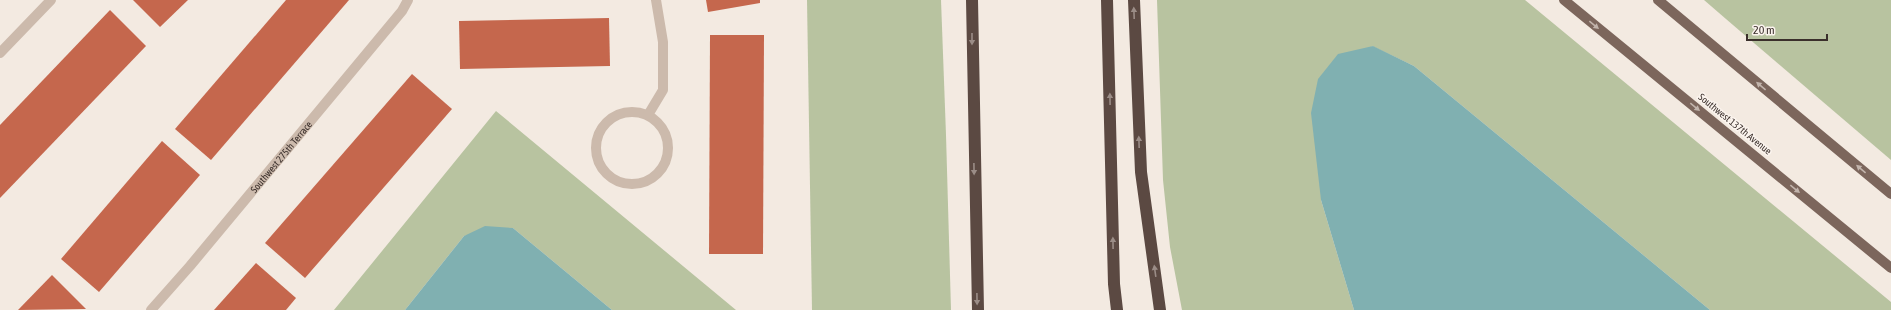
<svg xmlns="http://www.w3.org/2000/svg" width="1891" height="310" viewBox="0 0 1891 310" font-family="'Asap Condensed',sans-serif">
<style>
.green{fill:#b8c3a0}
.water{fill:#80b0b1}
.building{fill:#c5674d}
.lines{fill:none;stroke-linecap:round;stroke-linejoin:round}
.minor{stroke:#ccbaac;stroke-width:10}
.major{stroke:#7c665c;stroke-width:10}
.highway{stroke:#5b4942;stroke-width:12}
.oneway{fill:#9b8d87}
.oneway2{fill:#c2b4ac}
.labels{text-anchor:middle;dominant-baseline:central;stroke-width:3;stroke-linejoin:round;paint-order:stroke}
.street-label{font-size:10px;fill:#3a2f2b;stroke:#fbf4ee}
</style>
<rect width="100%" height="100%" fill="#f3eae1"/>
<!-- green -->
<g class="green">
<path d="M807,0h134l5,135 5,175h-139z"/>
<path d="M1157,0h368l366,302v8h-181l-296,-244 -42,-20 -51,154 33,110h-172l-12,-63 -7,-67z"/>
<path d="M1704,0h187v160l-165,-141z"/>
<path d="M496,111l240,199h-124l-99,-82 -49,8 -59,74h-71z"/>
</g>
<!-- water -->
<g class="water">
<path d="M1373,46l41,20 296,244h-356l-33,-110 -10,-87 7,-34 20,-25z"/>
<path d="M485,226l28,2 99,82h-207l59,-74z"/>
</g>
<!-- building -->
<g class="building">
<path d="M133,0h55l-28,27z"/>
<path d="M286,0h63l-138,160 -36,-31z"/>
<path d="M706,0h54v3l-52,9z"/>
<path d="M110,10l36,36 -146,152v-73z"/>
<path d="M609,18l1,48 -150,3 -1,-48z"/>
<path d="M710,35h54l-1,219h-54z"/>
<path d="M412,74l40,35 -147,169 -40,-35z"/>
<path d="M162,141l38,34 -101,117 -38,-33z"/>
<path d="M256,263l40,35 -10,12h-72z"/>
<path d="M52,275l34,34 -68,1z"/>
</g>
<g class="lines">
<!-- minor -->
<g class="minor">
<path d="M0,53l51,-53"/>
<circle cx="632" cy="148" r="36"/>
<path d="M648,115l15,-25v-48l-7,-42"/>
<path id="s1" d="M151,310l39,-44 212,-255 6,-11"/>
</g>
<!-- major -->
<g class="major">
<path d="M1564,0l327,268"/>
<path d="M1658,0l233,194"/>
</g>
<!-- highway -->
<g class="highway">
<path d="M972,0l6,310"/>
<path d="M1107,0l7,284 3,26"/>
<path d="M1134,0l7,172 19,138"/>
</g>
</g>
<!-- one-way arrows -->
<defs><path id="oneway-solid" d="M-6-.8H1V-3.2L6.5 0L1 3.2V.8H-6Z"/></defs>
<g class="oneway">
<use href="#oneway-solid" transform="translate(1134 13) rotate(-92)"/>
<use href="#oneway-solid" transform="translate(972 39) rotate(90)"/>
<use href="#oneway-solid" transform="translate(1110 99) rotate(-91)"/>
<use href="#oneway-solid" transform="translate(1139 142) rotate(-92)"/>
<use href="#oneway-solid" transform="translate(974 169) rotate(89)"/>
<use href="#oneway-solid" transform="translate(1113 243) rotate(-91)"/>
<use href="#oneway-solid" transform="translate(1155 271) rotate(-98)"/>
<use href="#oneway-solid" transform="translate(977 299) rotate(89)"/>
</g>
<g class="oneway2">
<use href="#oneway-solid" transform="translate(1594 25) rotate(39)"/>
<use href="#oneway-solid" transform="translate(1761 86) rotate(-140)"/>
<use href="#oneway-solid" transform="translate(1695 107) rotate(39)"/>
<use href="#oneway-solid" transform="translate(1861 169) rotate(-140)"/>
<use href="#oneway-solid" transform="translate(1795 189) rotate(39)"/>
</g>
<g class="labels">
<!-- street labels -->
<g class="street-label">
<text transform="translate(1735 124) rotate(39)">Southwest 137th Avenue</text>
<text stroke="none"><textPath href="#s1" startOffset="201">Southwest 275th Terrace</textPath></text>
</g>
</g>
<!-- scale -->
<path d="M1747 34v6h80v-6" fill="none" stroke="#3a2f2b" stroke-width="2"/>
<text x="1753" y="34" font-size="12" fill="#3a2f2b" stroke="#fbf4ee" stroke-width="3" paint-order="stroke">20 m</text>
</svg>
